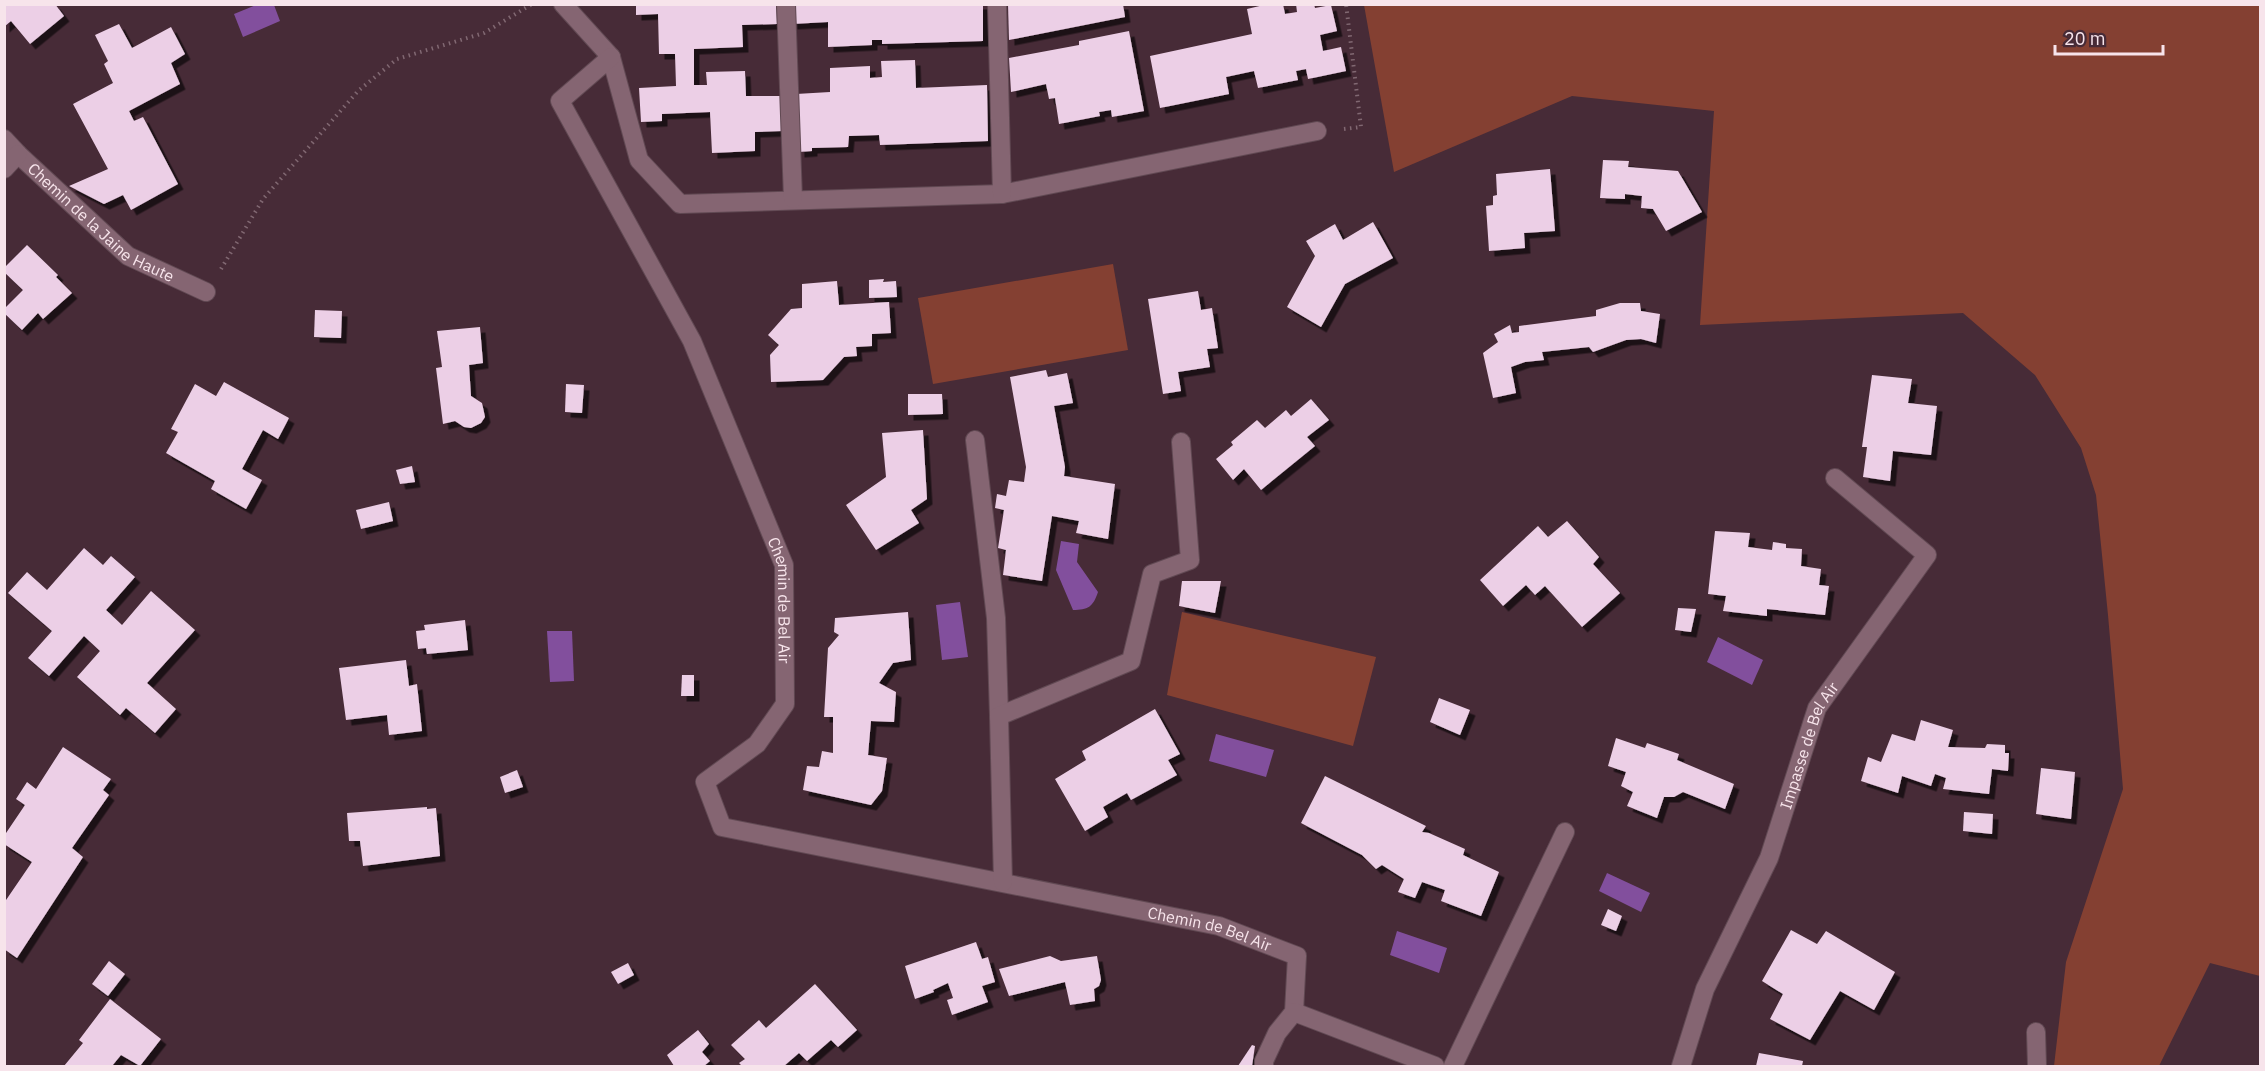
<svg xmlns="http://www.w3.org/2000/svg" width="2265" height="1071" viewBox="0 0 2265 1071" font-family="'IBM Plex Sans',sans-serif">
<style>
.green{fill:#844032}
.water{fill:#824f9d}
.building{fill:#eccfe6;filter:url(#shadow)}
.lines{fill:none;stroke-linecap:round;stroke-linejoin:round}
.minor-casing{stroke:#614953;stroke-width:20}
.path{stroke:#816872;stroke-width:4;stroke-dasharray:1.5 4.5;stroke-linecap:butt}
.minor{stroke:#856572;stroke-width:18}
.labels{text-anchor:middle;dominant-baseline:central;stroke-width:6;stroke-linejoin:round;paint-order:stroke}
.street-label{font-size:16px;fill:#f7e4eb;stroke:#472b37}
</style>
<defs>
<filter id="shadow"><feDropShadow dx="5.5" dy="5.5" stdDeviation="0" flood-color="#0009"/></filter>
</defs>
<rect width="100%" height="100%" fill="#472b37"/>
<!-- green -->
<g class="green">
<path d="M1364,5h896v971l-50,-13 -51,103h-105l12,-104 57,-173 -15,-174 -12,-120 -15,-47 -46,-73 -72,-62 -263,12 14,-214 -142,-15 -178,76z"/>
<path d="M1113,264l15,86 -195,34 -15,-86z"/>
<path d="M1182,612l194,45 -23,89 -186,-51z"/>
</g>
<!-- water -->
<g class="water">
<path d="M256,5h18l6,16 -37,16 -9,-23z"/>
<path d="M1061,541l18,3 -2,18 21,30c-5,15 -10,18 -25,18l-17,-40z"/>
<path d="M960,602l8,55 -26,3 -6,-55z"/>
<path d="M547,631h25l2,50 -24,1z"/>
<path d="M1718,637l45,23 -11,25 -45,-23z"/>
<path d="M1216,734l58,16 -8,27 -57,-16z"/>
<path d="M1607,873l43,20 -9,19 -42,-21z"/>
<path d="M1397,931l50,17 -8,25 -49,-18z"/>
</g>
<!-- building -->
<g class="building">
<path d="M4,4h51l9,12 -34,28 -19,-23 -7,6z"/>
<path d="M636,4h140l1,20 -35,1 1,22 -49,2v36h13l-1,-13 39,-1 1,25h36v35l-27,1v19l-43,2 -2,-41 -48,2v7l-21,1 -2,-34 37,-2 -1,-32h-16l-1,-40 -22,1z"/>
<path d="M791,4h192v37l-101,3v-4h-10v5l-44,2v-25l-36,2z"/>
<path d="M1008,4h115l2,13 -116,23z"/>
<path d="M1268,4h15l2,10 12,-2 -1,-8h18l1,4 16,-3 6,26 -17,4 3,16 18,-4 5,24 -38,8 -2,-10 -10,2 2,9 -40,8 -4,-17 -28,6 3,17 -69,14 -10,-52 102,-22 -5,-25z"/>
<path d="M119,24l13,24 39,-21 14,27 -14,9 9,21 -51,27 5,10 9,-4 35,67 -47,26 -8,-15 -19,9 -35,-18 39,-17 -35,-65 40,-21 -9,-19 4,-3 -13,-26z"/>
<path d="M1129,31l15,80 -32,6 -1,-7 -12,2 1,4 -41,8 -4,-26 -6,1 -3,-15 -35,8 -2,-34 70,-13v-4z"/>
<path d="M915,60l1,28 71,-3 1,56 -108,4 -1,-10 -30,1 -1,11 -36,1v3l-13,1 -3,-58 34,-2v-24l40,-2v12l12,-1 -1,-16z"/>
<path d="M1603,160l26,1 -1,6 50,4 24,41 -36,19 -13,-22 -12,-1 1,-12 -17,-2v5l-25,-1z"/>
<path d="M1550,169l5,62 -31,2 1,15 -36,3 -3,-45 7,-1v-9l4,-1 -1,-21z"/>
<path d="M1373,222l20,36 -48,26 -24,43 -34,-20 28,-51 -9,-15 29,-17 8,16z"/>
<path d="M27,245l31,30 -2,2 16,16 -29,26 -5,-6 -16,17 -18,-17v-4l19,-19 -19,-18v-4z"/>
<path d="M884,279l-1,3 13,-1 1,16 -28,1v-18z"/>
<path d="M837,281l2,24 50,-3 2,31 -19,1v12l-16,1 1,9 -13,1 -21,23 -52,2 -1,-27 9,-10 -11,-10 23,-26 11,-1v-24z"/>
<path d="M1198,291l3,19 11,-2 6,40 -11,1 3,18 -32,5 3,19 -18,3 -15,-95z"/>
<path d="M1620,303h20l1,8 19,3 -4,29 -15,-4 -15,1 -33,12 -4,-5 -47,5 2,8 -19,2 -14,5 5,26 -23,5 -10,-45 15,-11 -4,-8 16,-9 2,8 7,-1v-6l77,-10v-6z"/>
<path d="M315,310l27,1 -1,27 -27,-1z"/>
<path d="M480,327l3,36 -14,2 2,31 11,7 3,14 -4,6 -10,5 -7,-1 -9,-6 -12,3 -7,-56 6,-1 -5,-36z"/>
<path d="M1046,370l2,7 19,-4 6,30 -19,3 11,61 -1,9 51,8 -7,55 -32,-6 3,-12 -27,-5 -10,65 -39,-6 3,-25 -8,-2 6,-38 -9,-2 2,-14 9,2 3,-16 15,2 2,-15 -16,-90z"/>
<path d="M1872,375l40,4 -4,24 29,3 -6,49 -38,-4 -3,30 -27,-4 4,-30h-5z"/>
<path d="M224,382l65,36 -11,21 -15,-9 -21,39 20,11 -16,29 -35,-20 4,-8 -49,-28 12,-21 -7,-3 24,-45 21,12z"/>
<path d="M566,384l18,1 -2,28 -17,-1z"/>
<path d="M908,394h34l1,20 -35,1z"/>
<path d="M1311,399l18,21 -22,17 8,9 -54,44 -17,-21 -11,11 -17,-21 17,-14 -2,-3 26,-22 8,8 21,-18 5,6z"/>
<path d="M923,430l4,69 -16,11 8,13 -43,27 -30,-45 40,-28 -4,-44z"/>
<path d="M412,466l3,16 -15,2 -4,-14z"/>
<path d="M389,502l4,19 -32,8 -5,-19z"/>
<path d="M1567,521l32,36 -6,7 27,29 -38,34 -37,-41 -10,9 -9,-10 -23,21 -23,-26 58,-54 10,11z"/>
<path d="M1715,531l35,2 -2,14 24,3 1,-8 13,2v4l16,1 -1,17 20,3 -2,16 10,1 -4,29 -58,-6v7l-44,-5 3,-15 -18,-2z"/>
<path d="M84,548l19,17 8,-9 24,21 -29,33 16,15 29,-34 44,39 -48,53 29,26 -21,24 -29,-25 -6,7 -43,-38 23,-26 -16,-15 -35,40 -21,-18 24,-27 -44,-38 19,-21 20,18z"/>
<path d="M1182,581h39l-6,32 -36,-7z"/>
<path d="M1678,608l18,1 -5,23 -16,-2z"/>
<path d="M908,612l3,48 -18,3 -14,20 17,9 -2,30 -23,-1 -3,34 19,3 -5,33 -11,14 -68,-15 4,-24 12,1 3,-16 11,2v-36h-9l4,-69 11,-13 -5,-3 1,-14z"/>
<path d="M465,620l3,30 -41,4 -1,-6 -8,1 -2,-18 9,-1 -1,-5z"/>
<path d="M406,660l3,26 8,-2 5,47 -33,4 -2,-20 -41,5 -7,-52z"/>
<path d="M682,675h12v21h-13z"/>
<path d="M1439,698l31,12 -10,25 -30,-13z"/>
<path d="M1155,709l25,45 -12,6 9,15 -46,25 -4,-7 -24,14 5,10 -23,14 -30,-52 31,-19 -4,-9z"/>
<path d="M1921,720l32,10 -5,17 37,1 2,-4 18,1v8h4l-1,18 -16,-2 -3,25 -46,-5 3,-11 -11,-4 -4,12 -29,-10 -4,17 -37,-12 7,-24 13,5 11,-28 23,7z"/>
<path d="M1616,738l29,10 2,-5 32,11 -2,6 57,24 -9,25 -42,-17 -9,5h-10l-7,21 -30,-12 6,-14 -12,-6 5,-14 -18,-6z"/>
<path d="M63,747l48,32 -8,11 6,5 -37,53 11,9 -66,101 -13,-9v-46l28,-41 -28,-18v-8l21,-31 -9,-6 11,-17 9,7z"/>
<path d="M2041,768l34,4 -4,47 -35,-5z"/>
<path d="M517,770l6,17 -18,6 -5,-16z"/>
<path d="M1325,776l101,50 -4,6 7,1 36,16 -2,6 36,17 -18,44 -40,-15 4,-11 -23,-8 -7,16 -17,-6 6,-13 -22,-14 -6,4 -14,-14 -61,-32z"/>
<path d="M427,807v2l9,-1 4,48 -77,10 -3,-25h-11l-2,-28z"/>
<path d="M1964,812l29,2 -1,20 -29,-3z"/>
<path d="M1608,909l14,7 -6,15 -15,-6z"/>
<path d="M1791,930l26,14 9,-13 69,41 -21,38 -34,-19 -30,49 -40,-21 13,-25 -21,-13z"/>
<path d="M976,942l6,17 6,-2 7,25 -13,4 6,16 -36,13 -5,-15 6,-2 -5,-15 -15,7 1,2 -19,7 -10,-33z"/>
<path d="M1050,956l11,5 36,-5 4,24 -2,6 -5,3 1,12 -25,4 -5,-23 -56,14 -10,-27z"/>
<path d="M109,961l16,13 -17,22 -16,-12z"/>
<path d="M628,963l6,12 -16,9 -7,-12z"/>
<path d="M815,984l42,46 -19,17 -7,-7 -24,21 -8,-8 -15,13h-42l-3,-3 6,-4 -14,-14 28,-25 7,8z"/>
<path d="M110,999l51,40 -21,27 -19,-11 -9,11h-48l19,-23 -4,-3z"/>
<path d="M698,1030l11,14 -7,8 8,9 -6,5h-30l-7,-11z"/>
<path d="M1252,1045l3,1 -3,20h-14z"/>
<path d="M1759,1053l44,8 -1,5h-46z"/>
</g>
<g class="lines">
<defs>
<g id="minor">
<path d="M563,4l48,53 28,103 41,44 322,-10 315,-63"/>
<path d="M786,4l7,195"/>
<path d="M997,4l5,190"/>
<path id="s1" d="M611,57l-51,44 132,240 92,224 1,139 -28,40 -52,38 17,45 497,99 78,30 -3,56 -17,21 -13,28v5"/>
<path id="s2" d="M4,139l14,15 110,102 78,36"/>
<path d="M4,169l14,-15"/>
<path d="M975,440l21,178 3,98"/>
<path d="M1003,882l-4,-166 132,-55 21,-87 38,-14 -9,-118"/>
<path d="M1294,1012l141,54"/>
<path d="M2036,1032l1,34"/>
<path d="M1453,1066l112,-234"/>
<path id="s3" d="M1681,1066l24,-77 64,-131 48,-150 110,-153 -92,-77"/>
</g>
</defs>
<!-- minor casing -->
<use href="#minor" class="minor-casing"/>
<!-- path -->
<g class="path">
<path d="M1344,129l17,-2 -15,-123"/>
<path d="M221,269l42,-70 95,-108 39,-32 87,-26 48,-29"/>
</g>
<!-- minor -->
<use href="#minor" class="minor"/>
</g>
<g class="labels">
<!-- street labels -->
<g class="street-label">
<text stroke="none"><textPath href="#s2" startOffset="129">Chemin de la Jaine Haute</textPath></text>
<text stroke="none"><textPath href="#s1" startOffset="618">Chemin de Bel Air</textPath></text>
<text stroke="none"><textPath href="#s3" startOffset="346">Impasse de Bel Air</textPath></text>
<text stroke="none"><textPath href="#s1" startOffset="1382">Chemin de Bel Air</textPath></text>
</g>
</g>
<!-- border -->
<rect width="2265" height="1071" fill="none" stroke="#f7e4eb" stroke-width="12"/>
<!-- scale -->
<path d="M2055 45v9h108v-9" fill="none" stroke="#f7e4eb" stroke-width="3"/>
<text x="2064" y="45" font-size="18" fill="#f7e4eb" stroke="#472b37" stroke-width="4.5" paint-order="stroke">20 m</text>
</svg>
